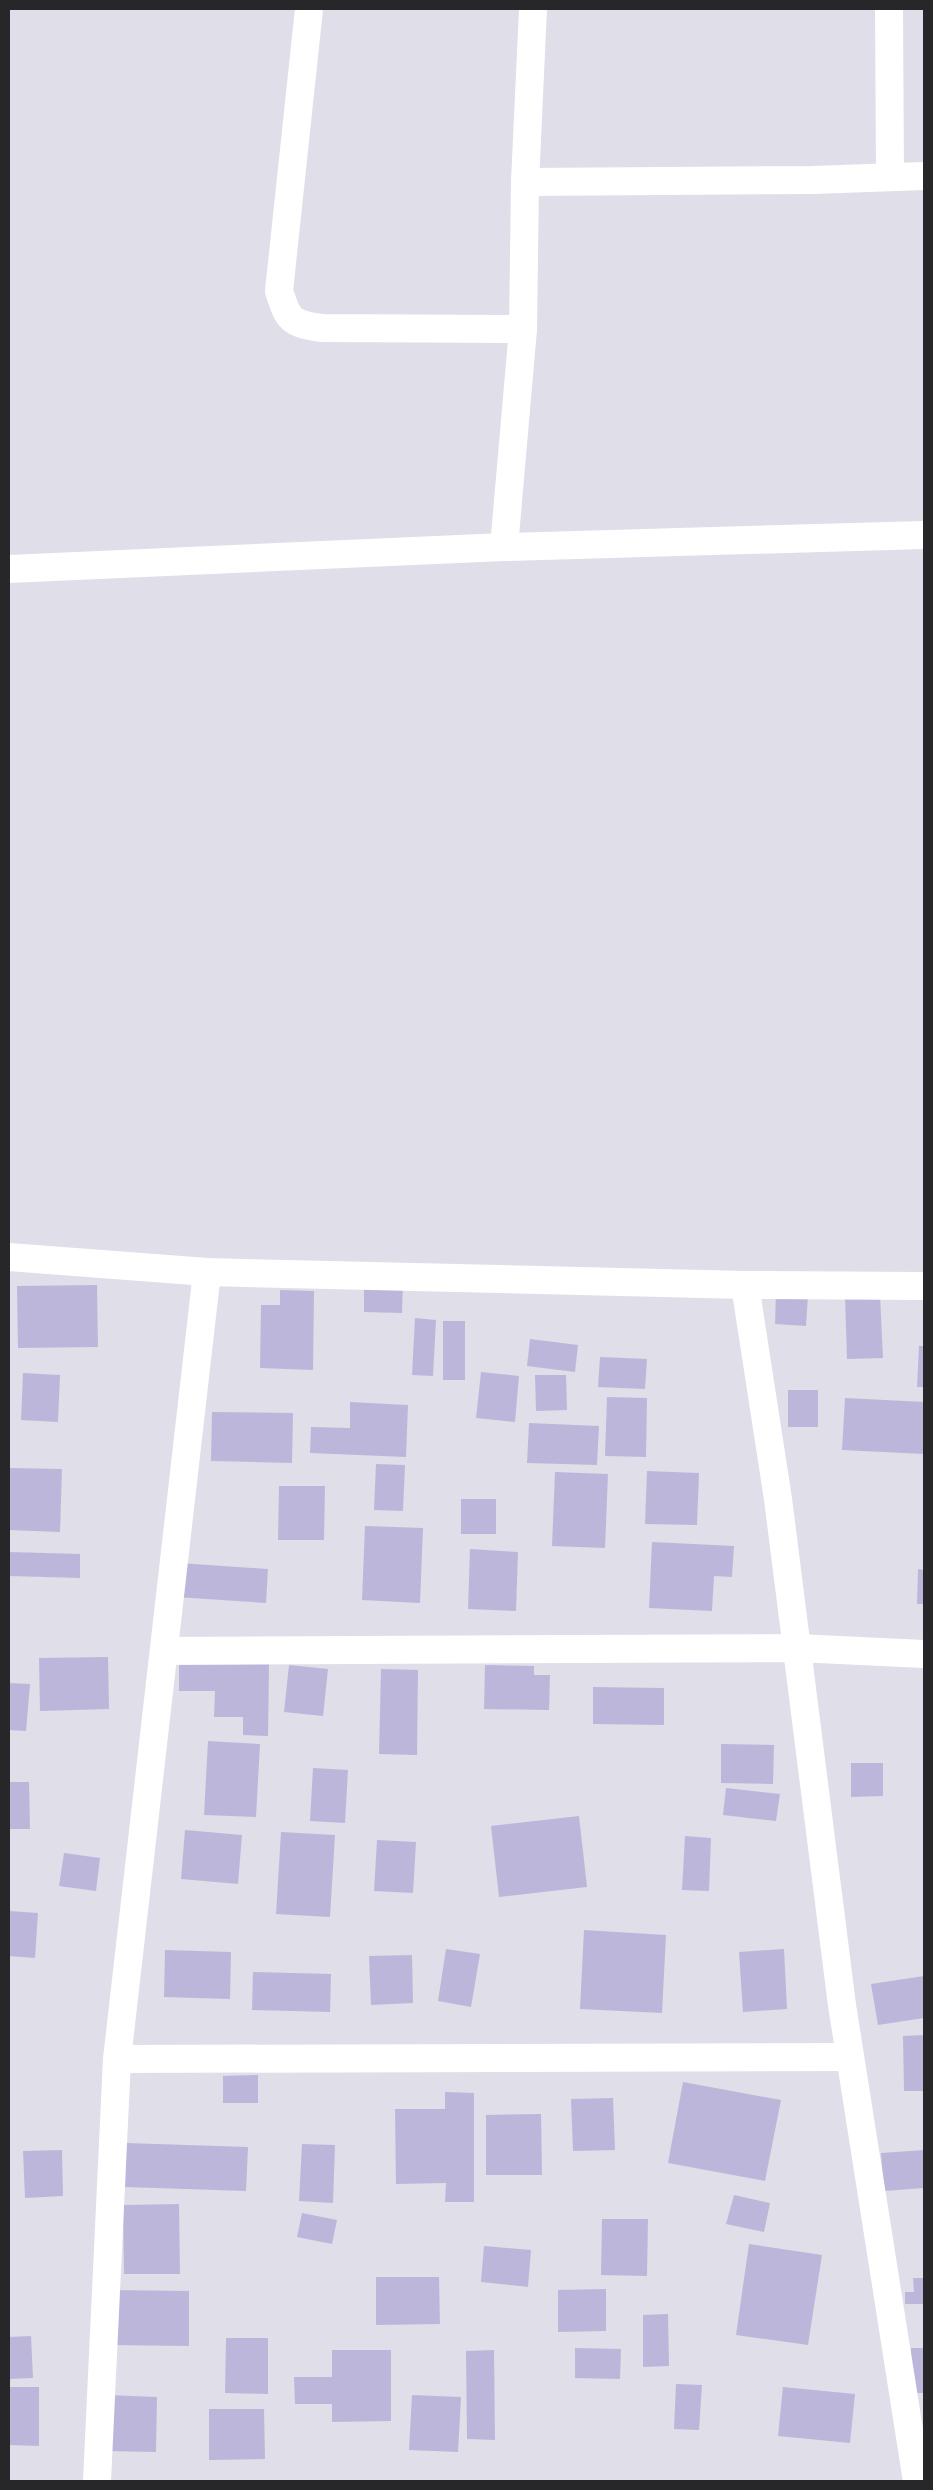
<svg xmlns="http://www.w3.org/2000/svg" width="933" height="2490" viewBox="0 0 933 2490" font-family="Poppins,sans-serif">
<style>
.building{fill:#bdb6db}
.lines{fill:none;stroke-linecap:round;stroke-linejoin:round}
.street{stroke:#fff;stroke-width:28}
</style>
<rect width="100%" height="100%" fill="#e0dee8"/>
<!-- building -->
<g class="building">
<path d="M364,1279h39l-1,34 -38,-1z"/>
<path d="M97,1285l1,62 -80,1 -1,-62z"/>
<path d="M280,1290l34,1 -1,79 -53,-2 1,-63h19z"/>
<path d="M776,1293l32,2 -2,31 -31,-2z"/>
<path d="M880,1295l3,63 -36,1 -2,-62z"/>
<path d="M415,1318l21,2 -3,56 -21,-1z"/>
<rect x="443" y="1321" width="22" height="59"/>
<path d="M530,1339l48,6 -3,27 -48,-6z"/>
<path d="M919,1346h5v41h-7z"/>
<path d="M600,1357l47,2 -2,30 -47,-2z"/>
<path d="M481,1372l38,4 -4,46 -39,-4z"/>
<path d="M23,1373l37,2 -2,47 -37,-2z"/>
<path d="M535,1375h31l1,35 -31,1z"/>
<rect x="788" y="1390" width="30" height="37"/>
<path d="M607,1397l40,1 -1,59 -41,-1z"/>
<path d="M845,1398l79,4v52l-82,-4z"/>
<path d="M350,1402l58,3 -2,52 -96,-4 1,-26 39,1z"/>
<path d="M212,1412l81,1 -1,50 -81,-2z"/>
<path d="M529,1423l70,3 -2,39 -70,-2z"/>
<path d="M376,1464l29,1 -2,46 -29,-1z"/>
<path d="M9,1468l53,1 -2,63 -51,-2z"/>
<path d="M647,1471l52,2 -2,52 -52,-1z"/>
<path d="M555,1472l53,2 -3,74 -53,-2z"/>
<path d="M279,1486h46l-1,54h-46z"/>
<rect x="461" y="1499" width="35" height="35"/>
<path d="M365,1526l58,2 -3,75 -58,-3z"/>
<path d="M652,1542l82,4 -2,31 -18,-1 -2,35 -63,-3z"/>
<path d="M470,1549l48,3 -2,59 -48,-2z"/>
<path d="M9,1552l71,2v24l-71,-2z"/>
<path d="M179,1563l89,6 -2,34 -90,-6z"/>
<path d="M918,1569l6,1v34h-7z"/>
<path d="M108,1657l1,52 -69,2 -1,-53z"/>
<path d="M179,1662l90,1 -1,73 -25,-1v-18h-29l1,-26h-36z"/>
<path d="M289,1665l39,4 -5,47 -39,-4z"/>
<path d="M485,1665l49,1v9h16l-1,35 -65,-1z"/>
<path d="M381,1669l37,1 -1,85 -38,-1z"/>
<path d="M9,1683l21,1 -4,47 -17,-1z"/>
<path d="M593,1687l71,1v37l-71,-1z"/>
<path d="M208,1741l52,3 -4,73 -52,-2z"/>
<path d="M721,1744l53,1 -1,39 -52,-1z"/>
<path d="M851,1763h32v33l-32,1z"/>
<path d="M313,1768l35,2 -3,53 -35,-2z"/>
<path d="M9,1782h20l1,47h-21z"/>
<path d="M726,1788l54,6 -4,27 -53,-6z"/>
<path d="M579,1816l8,71 -88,10 -8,-71z"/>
<path d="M185,1830l57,5 -4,49 -57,-5z"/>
<path d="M281,1832l54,3 -5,82 -54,-3z"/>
<path d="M685,1836l26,2 -2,53 -27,-1z"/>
<path d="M377,1840l39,2 -3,51 -39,-2z"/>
<path d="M64,1853l36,5 -4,33 -37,-5z"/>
<path d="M9,1911l29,2 -3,45 -26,-2z"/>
<path d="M584,1930l82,5 -4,78 -82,-4z"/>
<path d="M446,1949l34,5 -9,53 -33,-6z"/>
<path d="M784,1949l3,60 -44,3 -4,-60z"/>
<path d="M165,1950l66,2 -1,47 -66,-2z"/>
<path d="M412,1955l1,48 -42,2 -2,-49z"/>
<path d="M253,1972l78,2 -1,38 -78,-2z"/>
<path d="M924,1976v42l-46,7 -7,-41z"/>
<path d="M924,2035v56h-20l-1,-55z"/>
<path d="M258,2075v28h-35v-27z"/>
<path d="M683,2082l98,18 -16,81 -97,-18z"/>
<path d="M445,2092l29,1v109h-29l1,-19 -50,1 -1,-75h50z"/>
<path d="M613,2098l2,52 -42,1 -2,-52z"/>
<path d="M541,2114l1,61h-56v-60z"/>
<path d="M126,2143l122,4 -2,44 -121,-4z"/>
<path d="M302,2144l33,1 -2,58 -34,-2z"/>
<path d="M62,2150l1,46 -38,2 -2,-47z"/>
<path d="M924,2150v38l-40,3 -3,-38z"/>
<path d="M734,2195l36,8 -6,29 -38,-8z"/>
<path d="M179,2204l1,70h-56l-1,-69z"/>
<path d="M302,2213l35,7 -5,24 -35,-7z"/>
<path d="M602,2219h46l-1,57 -46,-1z"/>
<path d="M749,2244l73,11 -14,90 -72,-10z"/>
<path d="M484,2246l47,4 -3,37 -47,-5z"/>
<path d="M376,2277h63l1,47 -64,1z"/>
<path d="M913,2278h11v26h-19v-12h9z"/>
<path d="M606,2289v42l-48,1v-42z"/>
<path d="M110,2290l79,1v55l-79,-1z"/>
<path d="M668,2314l1,52 -26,1v-52z"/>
<path d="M31,2336l2,42 -24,1v-42z"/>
<path d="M226,2338h42v56l-43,-1z"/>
<path d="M575,2348l46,1 -1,30 -45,-1z"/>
<path d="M911,2348h13v45h-12z"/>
<path d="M332,2350h59v71l-59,1v-18h-37l-1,-27h38z"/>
<path d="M494,2350l1,90 -28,-1 -1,-88z"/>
<path d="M676,2384l26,1 -3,45 -25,-1z"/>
<path d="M9,2387h30v59l-30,-1z"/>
<path d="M783,2387l72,7 -5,49 -72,-7z"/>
<path d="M108,2395l49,2 -1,55 -49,-1z"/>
<path d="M412,2395l49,2 -3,55 -49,-2z"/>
<path d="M209,2409h55l1,50 -56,1z"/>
</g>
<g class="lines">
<!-- street -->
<g class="street">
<path d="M309,9l-30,282c9,29 12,33 43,37l201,1"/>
<path d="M889,9l1,167"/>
<path d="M525,182l288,-2 111,-4"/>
<path d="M504,547l19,-218 2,-147 8,-173"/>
<path d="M9,569l495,-22 420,-12"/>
<path d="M9,1257l198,15 538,13 33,214 64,506 75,476"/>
<path d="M745,1285l179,1"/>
<path d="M164,1651l633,-3 127,6"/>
<path d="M117,2059l90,-787"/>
<path d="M97,2481l20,-422 733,-2"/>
</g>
</g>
<!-- border -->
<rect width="933" height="2490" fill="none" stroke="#27272a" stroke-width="20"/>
</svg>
